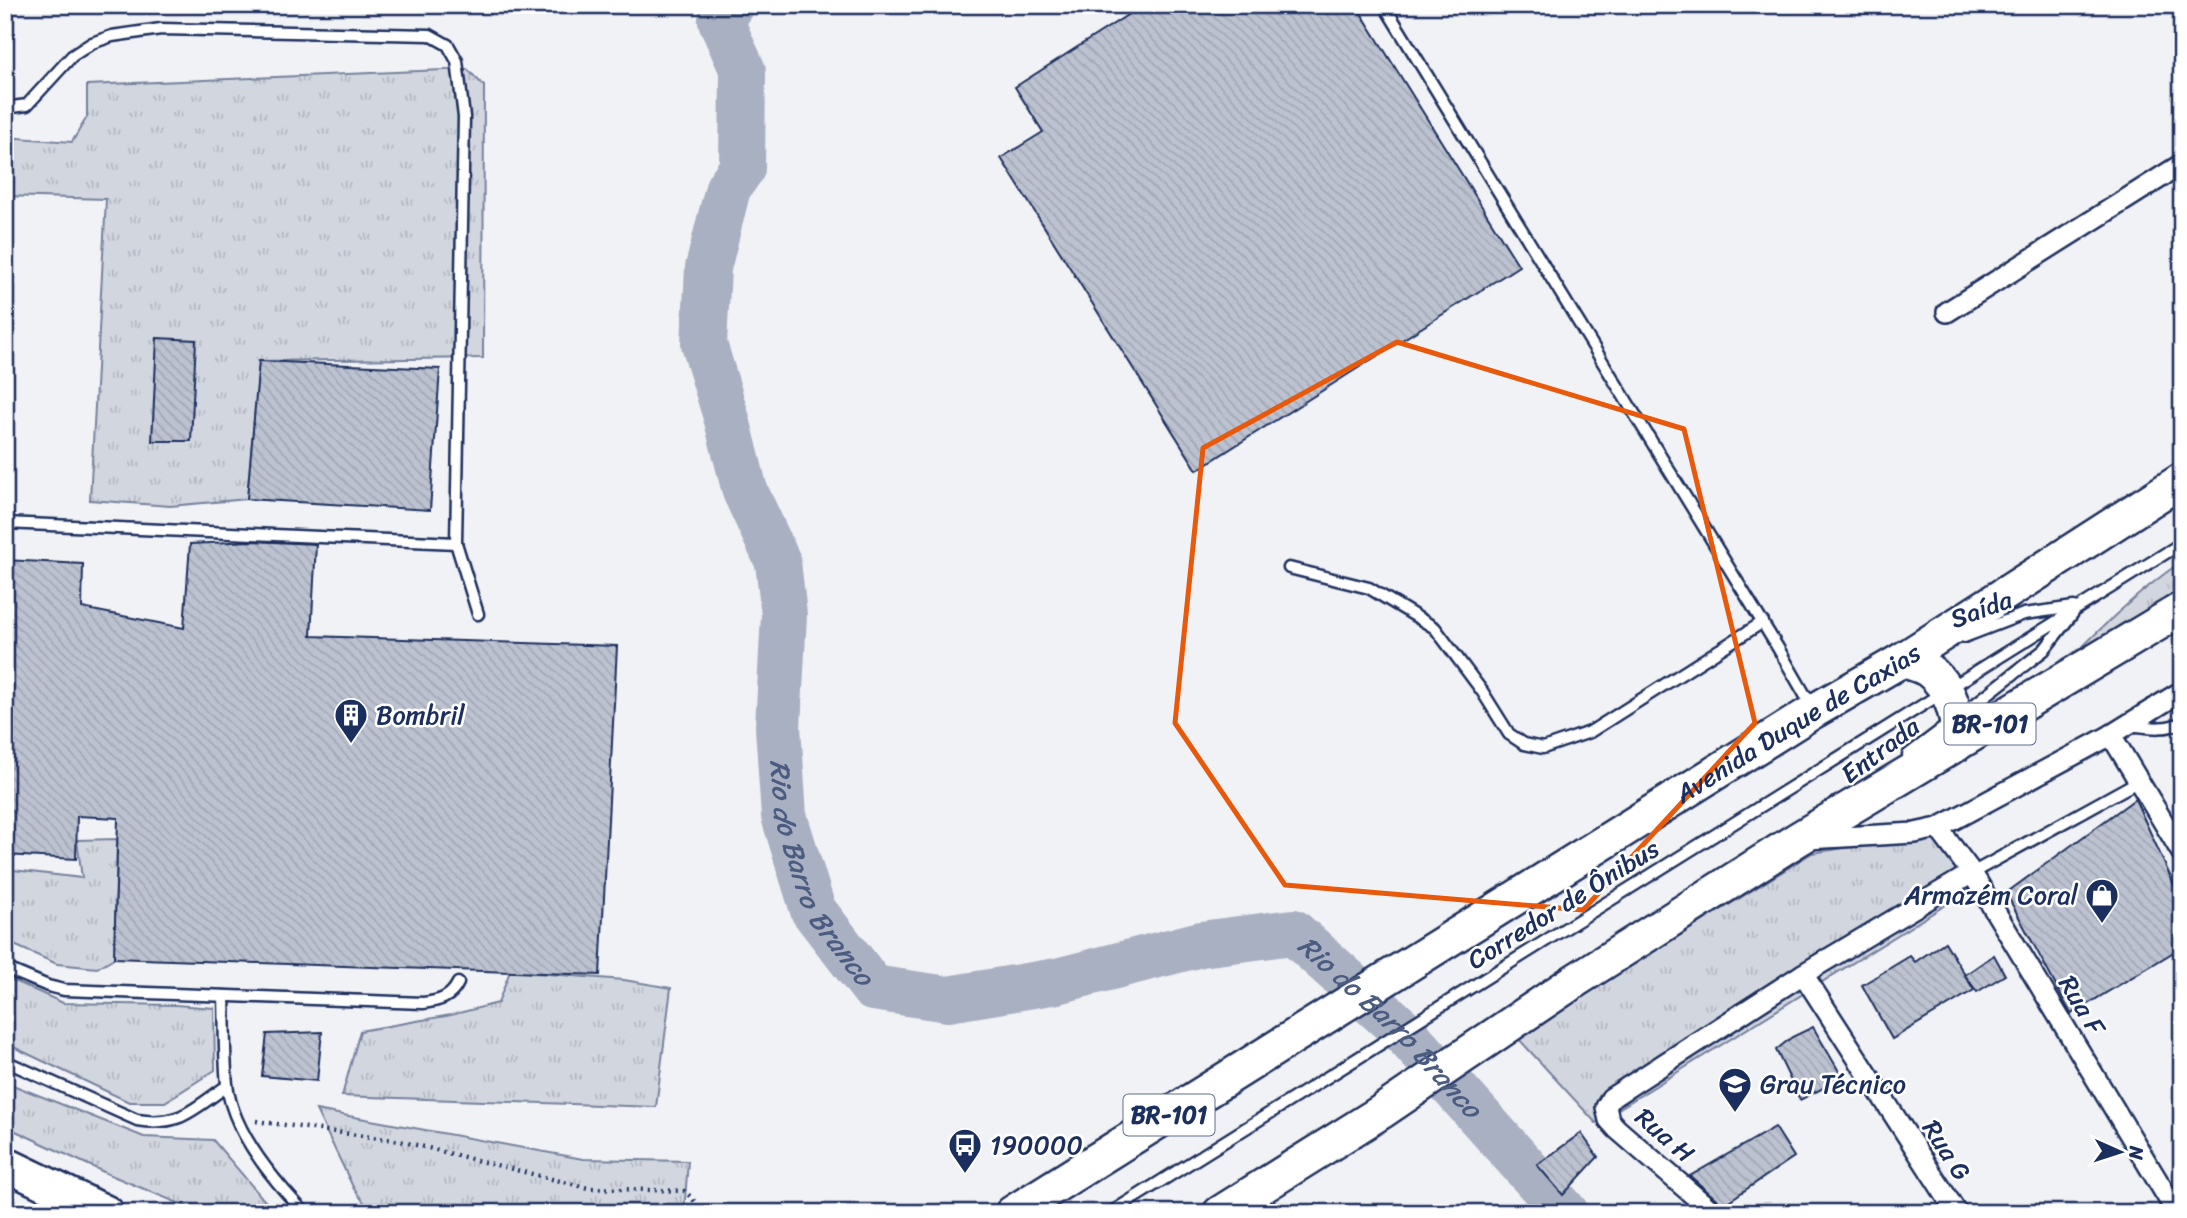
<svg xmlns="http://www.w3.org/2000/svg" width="2187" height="1218" viewBox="0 0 2187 1218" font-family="Sriracha,sans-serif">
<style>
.grass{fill:url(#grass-tufts);stroke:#76829e;stroke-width:2}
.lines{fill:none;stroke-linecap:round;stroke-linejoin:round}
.river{stroke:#a8b0c2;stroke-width:46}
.building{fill:url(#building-back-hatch);stroke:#1b2f5e;stroke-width:2}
.service-casing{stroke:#1b2f5e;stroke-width:15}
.minor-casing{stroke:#1b2f5e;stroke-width:24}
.trunk-casing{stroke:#1b2f5e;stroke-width:38}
.path{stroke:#1b2f5e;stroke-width:4.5;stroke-dasharray:2 5;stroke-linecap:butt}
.service{stroke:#fff;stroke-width:10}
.minor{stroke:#fff;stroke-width:19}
.trunk{stroke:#fff;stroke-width:33}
.marked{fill:none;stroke:#e8590c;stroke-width:5;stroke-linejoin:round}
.labels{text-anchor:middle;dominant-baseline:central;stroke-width:5;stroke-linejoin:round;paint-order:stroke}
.shield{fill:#fff;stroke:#5f6d8e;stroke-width:2}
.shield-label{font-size:24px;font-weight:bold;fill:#1b2f5e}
.street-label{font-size:26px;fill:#1b2f5e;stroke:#fff}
.poi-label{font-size:26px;fill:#1b2f5e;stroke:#fff;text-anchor:start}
.water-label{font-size:28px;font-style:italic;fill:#4c5c81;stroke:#fff}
</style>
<defs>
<pattern id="grass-tufts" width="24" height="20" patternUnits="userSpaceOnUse" patternTransform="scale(1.75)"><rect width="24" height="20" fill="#d2d6df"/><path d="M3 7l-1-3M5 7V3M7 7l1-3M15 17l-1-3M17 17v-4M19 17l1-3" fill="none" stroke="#b4b8c2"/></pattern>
<pattern id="building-back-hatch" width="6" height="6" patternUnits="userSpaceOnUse" patternTransform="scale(1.75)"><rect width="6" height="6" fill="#bcc2d0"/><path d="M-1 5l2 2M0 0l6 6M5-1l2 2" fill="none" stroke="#a1a7b5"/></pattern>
</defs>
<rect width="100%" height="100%" fill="#f1f2f5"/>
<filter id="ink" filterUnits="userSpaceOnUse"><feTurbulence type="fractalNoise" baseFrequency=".0143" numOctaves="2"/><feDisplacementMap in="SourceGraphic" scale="14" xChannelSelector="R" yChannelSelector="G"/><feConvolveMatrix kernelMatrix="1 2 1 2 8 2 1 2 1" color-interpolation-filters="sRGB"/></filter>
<g filter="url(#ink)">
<!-- grass -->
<g class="grass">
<path d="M467,69l17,17 -1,272 -224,3 -12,138 -77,7 -80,-6 16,-301 -101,-3v-59l67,5 15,-25v-32z"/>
<path d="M2182,561v37l-125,75c39,-41 78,-79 125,-112z"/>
<path d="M1940,831l36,55 -380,237 -79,-86 295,-184 110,-17z"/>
<path d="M117,839l-3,119 -17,10 -40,-4 -52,-23v-72l77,9 -5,-38z"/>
<path d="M510,971l114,9 47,8 -15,119 -314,-11 18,-65 91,-16 47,-12z"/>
<path d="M5,977l58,26 112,2 39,3 1,62 -50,32h-36l-124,-59z"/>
<path d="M5,1082l139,55 69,3 62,73h-73l-94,-39 -103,-48z"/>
<path d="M316,1110l267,49 105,2 -4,52h-312l-18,-24z"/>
</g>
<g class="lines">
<!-- river -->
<path class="river" id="s1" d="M732,5l-11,16 22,50 -1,97 -14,20 -20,80 -4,76 23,76 18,71 33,71 6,53 -6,112 6,89 29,94 60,78 75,11 109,-18 144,-37 92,-12 109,98 164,183"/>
</g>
<!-- building -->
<g class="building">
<path d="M1143,5h213l163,261 -322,204 -196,-312 42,-26 -28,-45z"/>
<path d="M157,338l39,2 -5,101h-39z"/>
<path d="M259,361l181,8 -10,141 -183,-11z"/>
<path d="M251,541l65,3 -5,92 306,10 -17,329 -486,-17 4,-140 -41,-2 -1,43 -71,-4v-295l78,4 -1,44 102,20 6,-84z"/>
<path d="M2135,799l47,103v45l-111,67 -65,-121z"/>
<path d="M1945,942l29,48 -82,49 -30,-54 48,-29 5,6z"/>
<path d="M1994,955l11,20 -28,17 -12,-17z"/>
<path d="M1813,1027l30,51 -43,22 -24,-50 16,-13z"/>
<path d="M322,1032l-5,49 -55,-5 5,-42z"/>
<path d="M1775,1127l19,30 -71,48 -33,-29z"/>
<path d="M1581,1133l17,24 -35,38 -26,-30z"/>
</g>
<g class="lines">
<defs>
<g id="service">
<path d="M1384,5l394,643 34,59"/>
<path d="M5,108l22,-3 45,-49 20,-13 20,-7 49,-7 269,6 18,10 9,16 7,56 -8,426 22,71"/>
<path d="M5,523l451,20"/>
<path d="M1289,568l80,20 66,40 47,63 27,43 15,10 19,4 47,-16 173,-110"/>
<path d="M1964,637l60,-23 50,-7"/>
<path d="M1961,715l83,-65 29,-37"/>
<path d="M2129,725c17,2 38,6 53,-3"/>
<path d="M1908,755l41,-31"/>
<path d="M1972,873l165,-91"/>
<path d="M5,968l43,18 16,4 359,13c16,-2 28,-5 35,-20"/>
<path d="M224,996c1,29 0,59 3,88 5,47 46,96 78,129"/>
<path d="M5,1061l132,59c43,7 56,-11 90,-34"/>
<path d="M1110,1213l1072,-670"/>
</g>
<g id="minor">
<path d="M1947,312l235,-148"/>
<path d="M2111,735l71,118"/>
<path d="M1938,828l34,45 205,340"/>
<path d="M1807,839l108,-6 23,-5 173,-93 71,-44"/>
<path d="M1803,974l154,239"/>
<path d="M1714,1213l-97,-84 -8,-9 -3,-13 5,-9 192,-124 169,-101"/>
</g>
<g id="trunk">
<path d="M1902,660c9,3 18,5 26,10 22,16 33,49 28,75"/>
<path d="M5,1164l102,49"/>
<path id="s2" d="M1012,1213l802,-502 88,-51 280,-180"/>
<path d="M1220,1213l161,-101 195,-132 222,-141 384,-230"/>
</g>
</defs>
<!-- service casing -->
<use href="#service" class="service-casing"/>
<!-- minor casing -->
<use href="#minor" class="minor-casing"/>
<!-- trunk casing -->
<use href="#trunk" class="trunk-casing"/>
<!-- path -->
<path class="path" d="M256,1121l144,20 188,47 96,3 8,7 10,15"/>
<!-- service -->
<use href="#service" class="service"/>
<!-- minor -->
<use href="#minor" class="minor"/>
<!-- trunk -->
<use href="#trunk" class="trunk"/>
</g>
</g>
<!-- marked area -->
<path class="marked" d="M1397,342l287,87 71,294 -172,187 -298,-25 -110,-162 28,-275z"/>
<!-- icons -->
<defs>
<symbol id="building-pin" viewBox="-11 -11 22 30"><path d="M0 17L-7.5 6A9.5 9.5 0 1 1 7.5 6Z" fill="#1b2f5e" stroke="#fff"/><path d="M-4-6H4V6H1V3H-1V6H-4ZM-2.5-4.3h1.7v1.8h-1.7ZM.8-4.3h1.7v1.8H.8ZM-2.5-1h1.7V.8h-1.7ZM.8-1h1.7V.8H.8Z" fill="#fff"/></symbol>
<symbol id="shop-pin" viewBox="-11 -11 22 30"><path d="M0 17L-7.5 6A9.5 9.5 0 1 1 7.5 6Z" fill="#1b2f5e" stroke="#fff"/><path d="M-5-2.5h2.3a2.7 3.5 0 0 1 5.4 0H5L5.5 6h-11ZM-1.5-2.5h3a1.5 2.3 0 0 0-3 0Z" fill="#fff"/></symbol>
<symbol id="university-pin" viewBox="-11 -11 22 30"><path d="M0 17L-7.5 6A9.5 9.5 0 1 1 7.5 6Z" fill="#1b2f5e" stroke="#fff"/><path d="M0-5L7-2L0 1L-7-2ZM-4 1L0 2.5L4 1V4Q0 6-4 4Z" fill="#fff"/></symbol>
<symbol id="bus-pin" viewBox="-11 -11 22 30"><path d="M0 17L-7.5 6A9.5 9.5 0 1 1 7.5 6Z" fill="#1b2f5e" stroke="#fff"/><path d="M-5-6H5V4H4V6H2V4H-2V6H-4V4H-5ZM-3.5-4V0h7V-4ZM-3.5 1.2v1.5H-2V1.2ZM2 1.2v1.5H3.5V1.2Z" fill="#fff"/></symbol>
</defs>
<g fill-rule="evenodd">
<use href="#building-pin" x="332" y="696" width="38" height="52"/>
<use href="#shop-pin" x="2083" y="876" width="38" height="52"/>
<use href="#university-pin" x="1716" y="1065" width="38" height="52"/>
<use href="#bus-pin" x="946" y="1126" width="38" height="52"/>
</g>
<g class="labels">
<!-- shield labels -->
<g class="shield">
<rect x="1944.5" y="703.5" width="91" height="41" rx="5"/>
<rect x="1123.5" y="1094.5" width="91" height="41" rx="5"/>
</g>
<g class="shield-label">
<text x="1990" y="724">BR-101</text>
<text x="1169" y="1115">BR-101</text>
</g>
<!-- street labels -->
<g class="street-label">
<text transform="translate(1981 609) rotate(-20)">Saída</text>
<text stroke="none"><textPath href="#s2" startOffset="926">Avenida Duque de Caxias</textPath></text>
<text transform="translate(1880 750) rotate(-37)">Entrada</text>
<text transform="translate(1563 904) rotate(-32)">Corredor de Ônibus</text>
<text transform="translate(2082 1005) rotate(59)">Rua F</text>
<text transform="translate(1665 1135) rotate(41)">Rua H</text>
<text transform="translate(1947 1150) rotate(57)">Rua G</text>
</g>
<!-- poi labels -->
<g class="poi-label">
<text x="376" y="715">Bombril</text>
<text x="2078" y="895" text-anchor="end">Armazém Coral</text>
<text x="1760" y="1084">Grau Técnico</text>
<text x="990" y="1145">190000</text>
</g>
<!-- water labels -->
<g class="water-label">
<text stroke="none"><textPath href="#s1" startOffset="906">Rio do Barro Branco</textPath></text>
<text stroke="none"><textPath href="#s1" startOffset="1600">Rio do Barro Branco</textPath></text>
</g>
</g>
<!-- margin -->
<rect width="2187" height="1218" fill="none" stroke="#fff" stroke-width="28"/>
<rect x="14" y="14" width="2159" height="1190" fill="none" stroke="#1b2f5e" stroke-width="2.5" filter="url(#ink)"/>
<!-- north arrow -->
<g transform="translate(2120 1152) rotate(93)" stroke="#ffffff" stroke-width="5" paint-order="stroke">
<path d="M0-5L12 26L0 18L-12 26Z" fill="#1b2f5e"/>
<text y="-10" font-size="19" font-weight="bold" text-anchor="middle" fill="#1b2f5e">N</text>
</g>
</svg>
